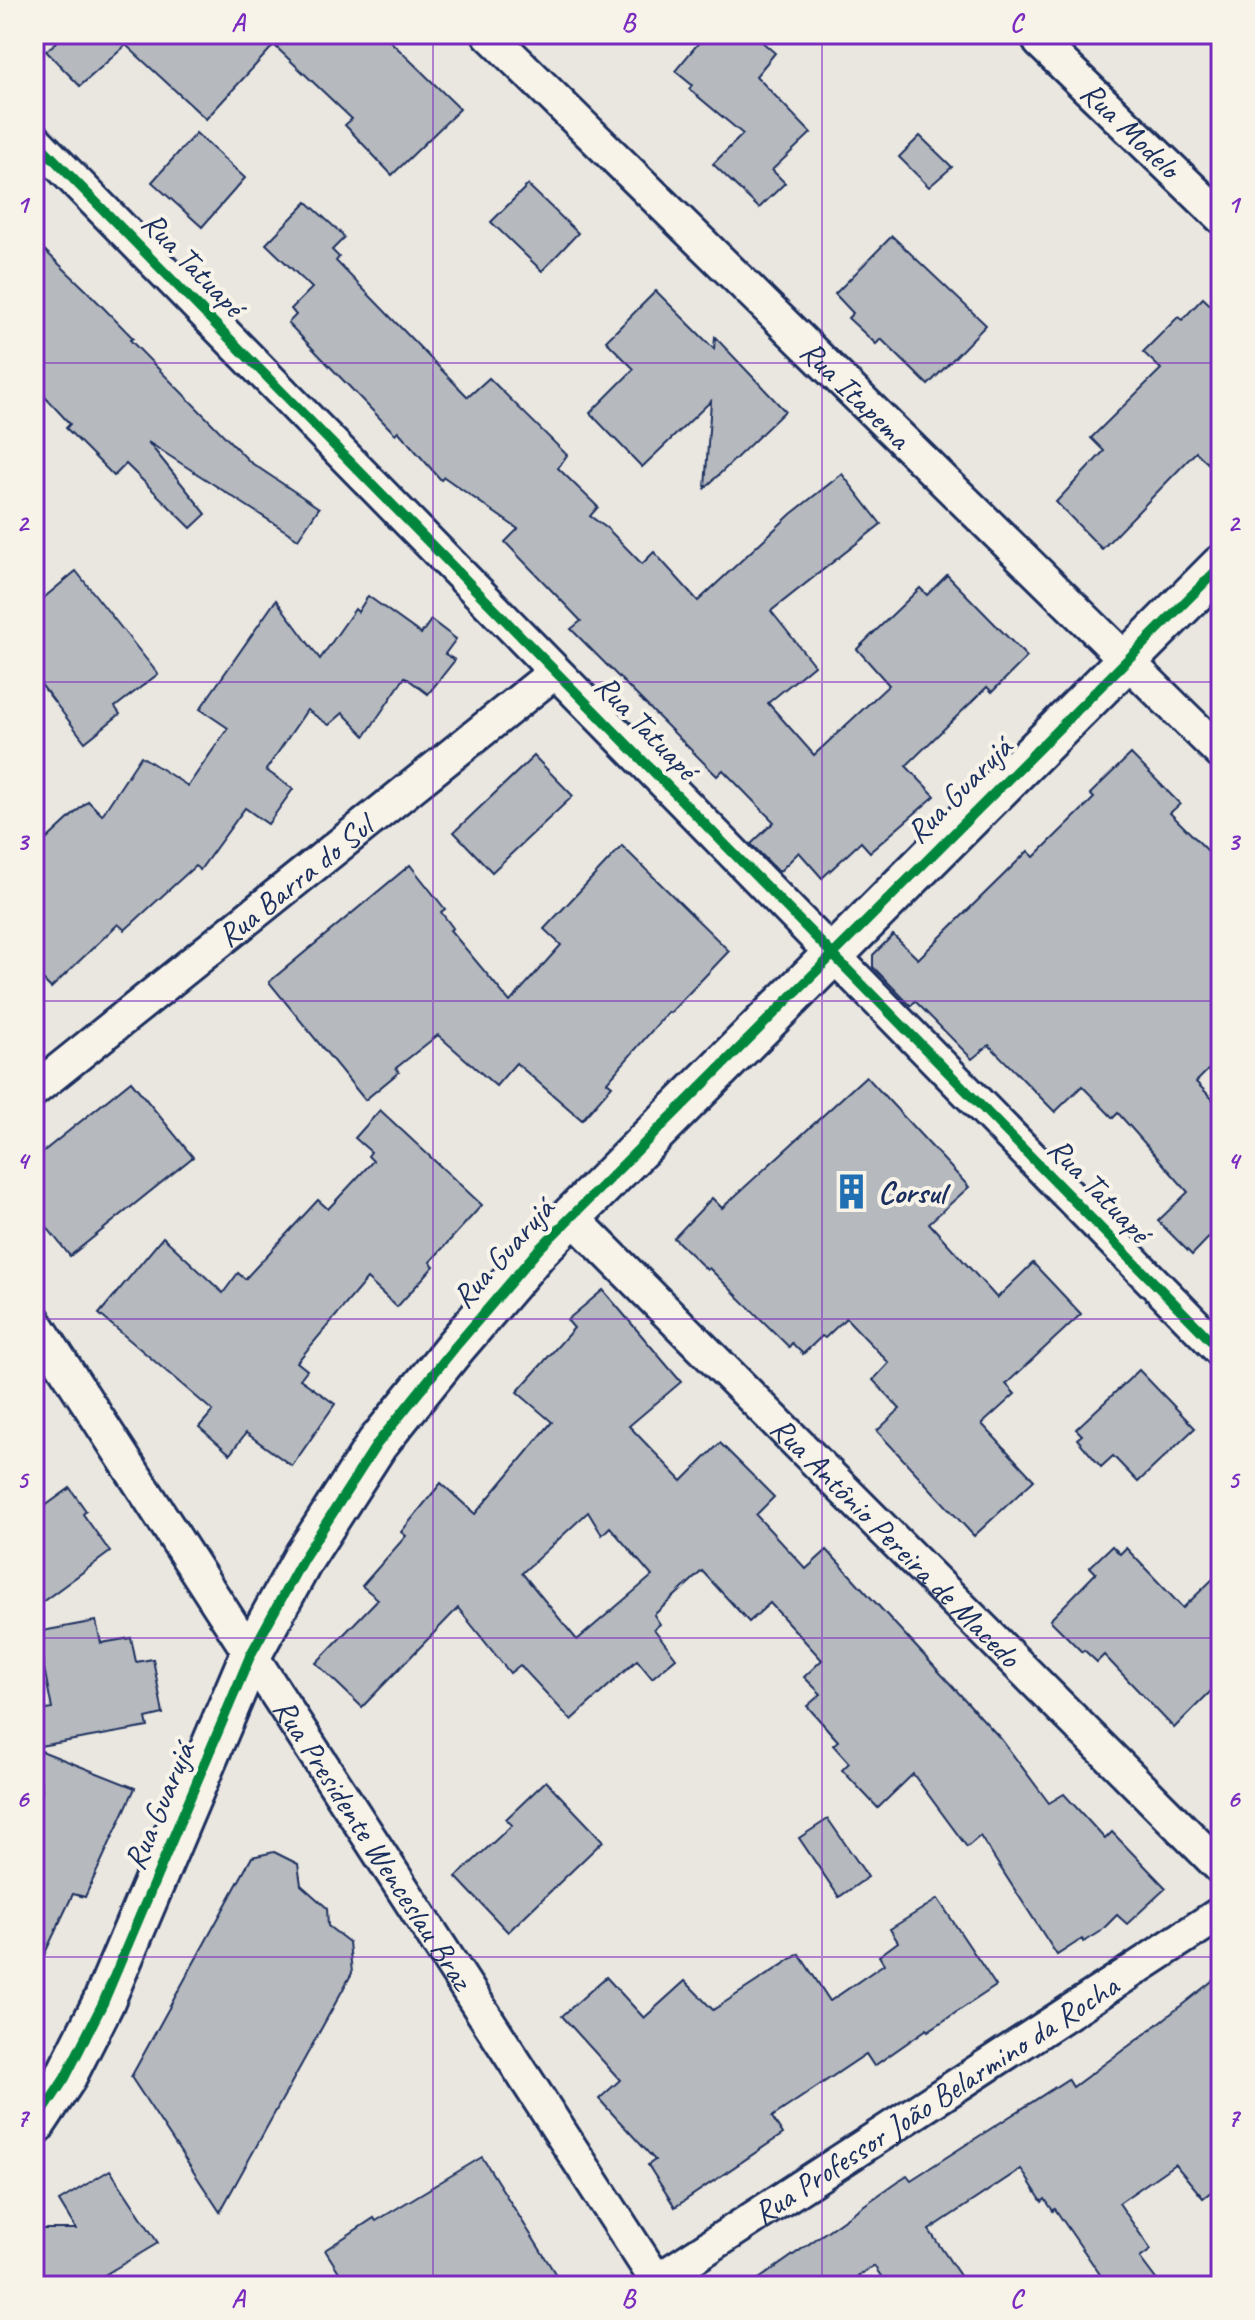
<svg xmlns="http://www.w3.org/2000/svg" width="1255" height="2320" viewBox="0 0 1255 2320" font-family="Caveat,sans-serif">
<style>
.building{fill:#b6babf;stroke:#1b2f5e;stroke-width:2;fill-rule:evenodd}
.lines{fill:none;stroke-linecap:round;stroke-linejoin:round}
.minor-casing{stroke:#1b2f5e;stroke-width:38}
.tertiary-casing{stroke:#1b2f5e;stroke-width:46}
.minor{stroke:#f7f3e8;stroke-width:32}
.tertiary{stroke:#f7f3e8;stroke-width:40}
.cycleway-casing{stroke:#f7f3e8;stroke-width:15}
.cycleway{stroke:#00873e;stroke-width:10}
.grid{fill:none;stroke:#7b2cbf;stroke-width:2;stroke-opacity:0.55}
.labels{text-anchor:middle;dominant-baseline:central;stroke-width:8;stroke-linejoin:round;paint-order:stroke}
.street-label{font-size:32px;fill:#1b2f5e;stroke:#f7f3e8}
.poi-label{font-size:32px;font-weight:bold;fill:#1b2f5e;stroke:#f7f3e8;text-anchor:start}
.neatline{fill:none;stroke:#7b2cbf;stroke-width:3}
.grid-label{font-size:26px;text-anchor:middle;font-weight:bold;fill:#7b2cbf}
</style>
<rect width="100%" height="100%" fill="#eae7e0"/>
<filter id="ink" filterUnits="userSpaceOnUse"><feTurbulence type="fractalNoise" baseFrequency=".0125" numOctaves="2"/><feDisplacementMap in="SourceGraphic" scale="16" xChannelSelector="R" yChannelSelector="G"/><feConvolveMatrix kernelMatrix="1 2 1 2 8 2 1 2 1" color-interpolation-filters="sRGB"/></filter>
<g filter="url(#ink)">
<!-- building -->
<g class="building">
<path d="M66,34h317l77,75 -68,66 -47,-50 7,-6 -78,-74 -68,74 -80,-74 -46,41 -34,-35z"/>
<path d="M706,34h47l22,19 -19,23 55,57 -39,37 13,13 -26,25 -46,-44 30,-30 -54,-45 3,-4 -17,-14z"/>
<path d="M196,133l49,45 -43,49 -50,-45z"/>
<path d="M920,136l32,31 -23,20 -30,-30z"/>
<path d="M528,185l50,48 -36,38 -51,-49z"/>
<path d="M307,202l35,32 2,4 -12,12 7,7 -3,4 132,136 21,-19 78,77 -9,13 40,39 -8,9 18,13 34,35 12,-12 44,49 93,-87 51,-40 39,50 -110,87 43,54 -46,38 46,52 75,-70 -32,-36 63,-61 7,7 20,-20 80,82 -35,35 -5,-5 -81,79 29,30 -65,56 -9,-10 -39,36 -23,-26 -20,20 -28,-28 23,-22 -51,-52 -6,6 -146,-147 10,-8 -76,-79 13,-13 -74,-52 -3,3 -43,-49 -3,3 -107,-111 8,-8 -5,-6 21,-21 -46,-44z"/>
<path d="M892,236l94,89 -58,60 -47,-46 -5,5 -28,-26 5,-5 -18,-19z"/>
<path d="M34,240l53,51 46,47 -3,2 120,122 69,46 -21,31 -150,-97 58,72 -15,14 -65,-64 -12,12 -48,-48 4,-4 -36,-39z"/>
<path d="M656,291l58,58 1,-12 70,74 -80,77 6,-87 -69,66 -52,-54 44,-44 -28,-28z"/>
<path d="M1203,298l18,17v161l-25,-24 -94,97 -46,-47 48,-51 -13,-13 70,-69 -18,-17 35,-35 4,3z"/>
<path d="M76,571l82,103 -43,33 5,7 -35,28 -51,-67v-69z"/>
<path d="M368,596l53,38 10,-14 25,19 -11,15 10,6 -27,34 -23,-17 -40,59 -22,-23 -14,12 -22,-15 -41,60 27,19 -25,35 -23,-16 -45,62 -5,-4 -70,64 -7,-6 -67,64 -17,-17v-120l54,-50 14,14 39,-59 47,30 40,-58 -28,-19 76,-109 44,59 35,-50 3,3z"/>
<path d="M1131,754l49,50 -10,9 51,51v193l-25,25 25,26v122l-2,-3 -27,28 -34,-34 30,-29 -70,-79 -5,5 -31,-32 -27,26 -66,-67 -17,14 -57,-58 -4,5 -38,-39v-12l20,-20 25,24 110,-108 6,6 60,-59 -4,-4z"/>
<path d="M534,756l39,40 -81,76 -38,-40z"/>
<path d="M622,846l107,105 -59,62 -2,-1 -61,70 5,4 -30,34 -66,-57 -20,23 -58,-51 -42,33 3,4 -34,28 -96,-118 141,-117 35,44 -4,3 12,16 -3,2 60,72 51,-57 -17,-16z"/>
<path d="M866,1076l103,111 -40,36 68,75 36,-35 48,51 -75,70 9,10 -33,30 52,56 -60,56 -97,-105 23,-22 -27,-29 16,-17 -43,-45 -21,20 -3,-2 -19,18 -11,-11 -3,4 -80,-79 -2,2 -33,-32 38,-40 10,10z"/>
<path d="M131,1081l62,76 -123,99 -36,-45v-52z"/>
<path d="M380,1110l102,95 -52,57 4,4 -37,41 -30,-28 -70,83 10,8 -7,9 35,25 -43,62 -46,-33 -16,21 -31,-27 14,-16 -114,-97 64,-77 60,56 15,-20 7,6 73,-79 10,9 45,-48 -5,-5 3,-4 -16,-14z"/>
<path d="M603,1290l78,92 -52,44 53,55 38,-38 54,54 -18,18 50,54 21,-19 174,189 48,64 15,-9 41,45 7,-7 54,56 -39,36 -10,-9 -17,17 -16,10 -2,-3 -25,16 -77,-119 -13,11 -54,-73 -35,34 -36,-38 7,-7 -16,-18 5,-4 -31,-35 14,-12 -17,-17 18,-17 -52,-57 -21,19 -47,-51 -48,44 6,9 -6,5 22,29 -24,20 -15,-18 -66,60 -51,-55 -10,8 -52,-65 -96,99 -46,-44 62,-64 -16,-13 44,-50 -5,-4 40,-49 34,31 77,-92 -35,-30 57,-64 -7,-8zM588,1512l14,23 8,-8 42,49 -75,64 -55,-67z"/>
<path d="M1139,1370l56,58 -57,54 -25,-26 -12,11 -24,-28 5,-4 -6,-6z"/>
<path d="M70,1488l16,23 -3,3 27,38 -76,56v-94z"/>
<path d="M1112,1546l8,8 6,-6 57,60 38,-37v110l-47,47 -70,-73 -7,7 -13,-12 -2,2 -32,-32 46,-47 -6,-6z"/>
<path d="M96,1621l5,22 30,-5 5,24 17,-3 10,55 -17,4 2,9 -114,20v-35l18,-3 -15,-77z"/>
<path d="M34,1748l101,40 -50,109 -12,-3 -39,82v-169l8,-16z"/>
<path d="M546,1781l57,60 -95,91 -52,-55 56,-52 -6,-6z"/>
<path d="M828,1819l40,58 -29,20 -40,-59z"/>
<path d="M274,1852l24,12 3,21 26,23 1,18 21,16 3,31 -132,239 -89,-135 121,-220z"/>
<path d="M938,1899l58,87 -68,45 -1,-2 -53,37 -8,-12 -94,63 11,17 -108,73 -27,-42 7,-5 -56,-61 21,-19 -58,-64 44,-39 38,41 41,-37 28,29 86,-56 31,47 54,-37 -5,-8 19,-14 -8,-13z"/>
<path d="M1221,1974v210l-18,14 -28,-34 -56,39 32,47 -11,8 21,28h-53l-53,-77 -2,2 -8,-12 -3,3 -21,-33 -92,61 38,56h-79l-14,-20 -32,20h-93l158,-111 4,5 157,-101 5,8 76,-56z"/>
<path d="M482,2157l81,129h-215l-23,-36 49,-32 2,3z"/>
<path d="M110,2170l48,73 -72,43h-37l-15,-24v-33h42l-17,-28z"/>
</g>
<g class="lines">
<defs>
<g id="minor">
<path id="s1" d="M489,34l732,719"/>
<path id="s2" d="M1040,42l181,175"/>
<path d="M34,139l1187,1212"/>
<path id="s3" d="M34,1090l521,-418"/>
<path id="s4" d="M571,1216l650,652"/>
<path id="s5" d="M34,1320l626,966"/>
<path id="s6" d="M649,2286l572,-373"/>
</g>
<path id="tertiary" d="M34,2125l31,-47 38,-75 148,-349 52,-95 74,-115 78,-97 84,-98 682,-683"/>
</defs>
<!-- minor casing -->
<use href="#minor" class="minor-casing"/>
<!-- tertiary casing -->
<use href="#tertiary" class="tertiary-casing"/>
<!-- minor -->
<use href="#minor" class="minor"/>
<!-- tertiary -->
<use href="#tertiary" class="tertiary"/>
<defs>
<g id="cycleway">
<path d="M34,139l1187,1212"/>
<path d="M34,2125l31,-47 38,-75 148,-349 52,-95 74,-115 78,-97 84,-98 682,-683"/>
</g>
</defs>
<!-- cycleway casing -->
<use href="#cycleway" class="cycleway-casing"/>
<!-- cycleway -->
<use href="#cycleway" class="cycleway"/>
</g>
</g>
<!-- grid -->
<path class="grid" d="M433,34v2252M822,34v2252M34,363h1187M34,682h1187M34,1001h1187M34,1319h1187M34,1638h1187M34,1957h1187"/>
<!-- icons -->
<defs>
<symbol id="building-bare" viewBox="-9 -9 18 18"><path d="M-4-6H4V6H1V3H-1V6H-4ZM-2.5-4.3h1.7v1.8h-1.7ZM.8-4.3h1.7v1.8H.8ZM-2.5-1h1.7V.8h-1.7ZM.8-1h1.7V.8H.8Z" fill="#1f6fb2" stroke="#f7f3e8" stroke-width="2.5" paint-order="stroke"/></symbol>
</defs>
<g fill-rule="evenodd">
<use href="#building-bare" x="826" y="1166" width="51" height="51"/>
</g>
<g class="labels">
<!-- street labels -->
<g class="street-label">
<text stroke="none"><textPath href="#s2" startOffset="126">Rua Modelo</textPath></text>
<text transform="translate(193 264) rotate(46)">Rua Tatuapé</text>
<text stroke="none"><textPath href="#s1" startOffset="514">Rua Itapema</textPath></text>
<text transform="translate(646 727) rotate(46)">Rua Tatuapé</text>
<text transform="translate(959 790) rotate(-45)">Rua Guarujá</text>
<text stroke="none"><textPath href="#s3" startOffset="334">Rua Barra do Sul</textPath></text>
<text transform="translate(1099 1190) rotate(46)">Rua Tatuapé</text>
<text transform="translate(503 1253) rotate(-48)">Rua Guarujá</text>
<text stroke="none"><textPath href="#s4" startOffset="460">Rua Antônio Pereira de Macedo</textPath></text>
<text transform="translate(159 1806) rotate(-67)">Rua Guarujá</text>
<text stroke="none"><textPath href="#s5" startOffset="624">Rua Presidente Wenceslau Braz</textPath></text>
<text stroke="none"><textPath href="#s6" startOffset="342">Rua Professor João Belarmino da Rocha</textPath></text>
</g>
<!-- poi labels -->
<g class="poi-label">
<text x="878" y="1192">Corsul</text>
</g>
</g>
<!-- margin -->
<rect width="1255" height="2320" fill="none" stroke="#f7f3e8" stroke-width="88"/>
<rect x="44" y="44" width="1167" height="2232" class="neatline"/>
<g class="grid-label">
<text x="238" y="31">A</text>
<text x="628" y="31">B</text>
<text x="1016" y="31">C</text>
<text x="22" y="213">1</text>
<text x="1233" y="213">1</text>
<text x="22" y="531">2</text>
<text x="1233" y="531">2</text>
<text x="22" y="850">3</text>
<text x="1233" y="850">3</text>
<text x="22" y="1169">4</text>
<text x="1233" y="1169">4</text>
<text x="22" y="1488">5</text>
<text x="1233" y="1488">5</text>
<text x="22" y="1807">6</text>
<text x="1233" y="1807">6</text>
<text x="22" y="2126">7</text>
<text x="1233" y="2126">7</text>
<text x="238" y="2307">A</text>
<text x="628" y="2307">B</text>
<text x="1016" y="2307">C</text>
</g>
</svg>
